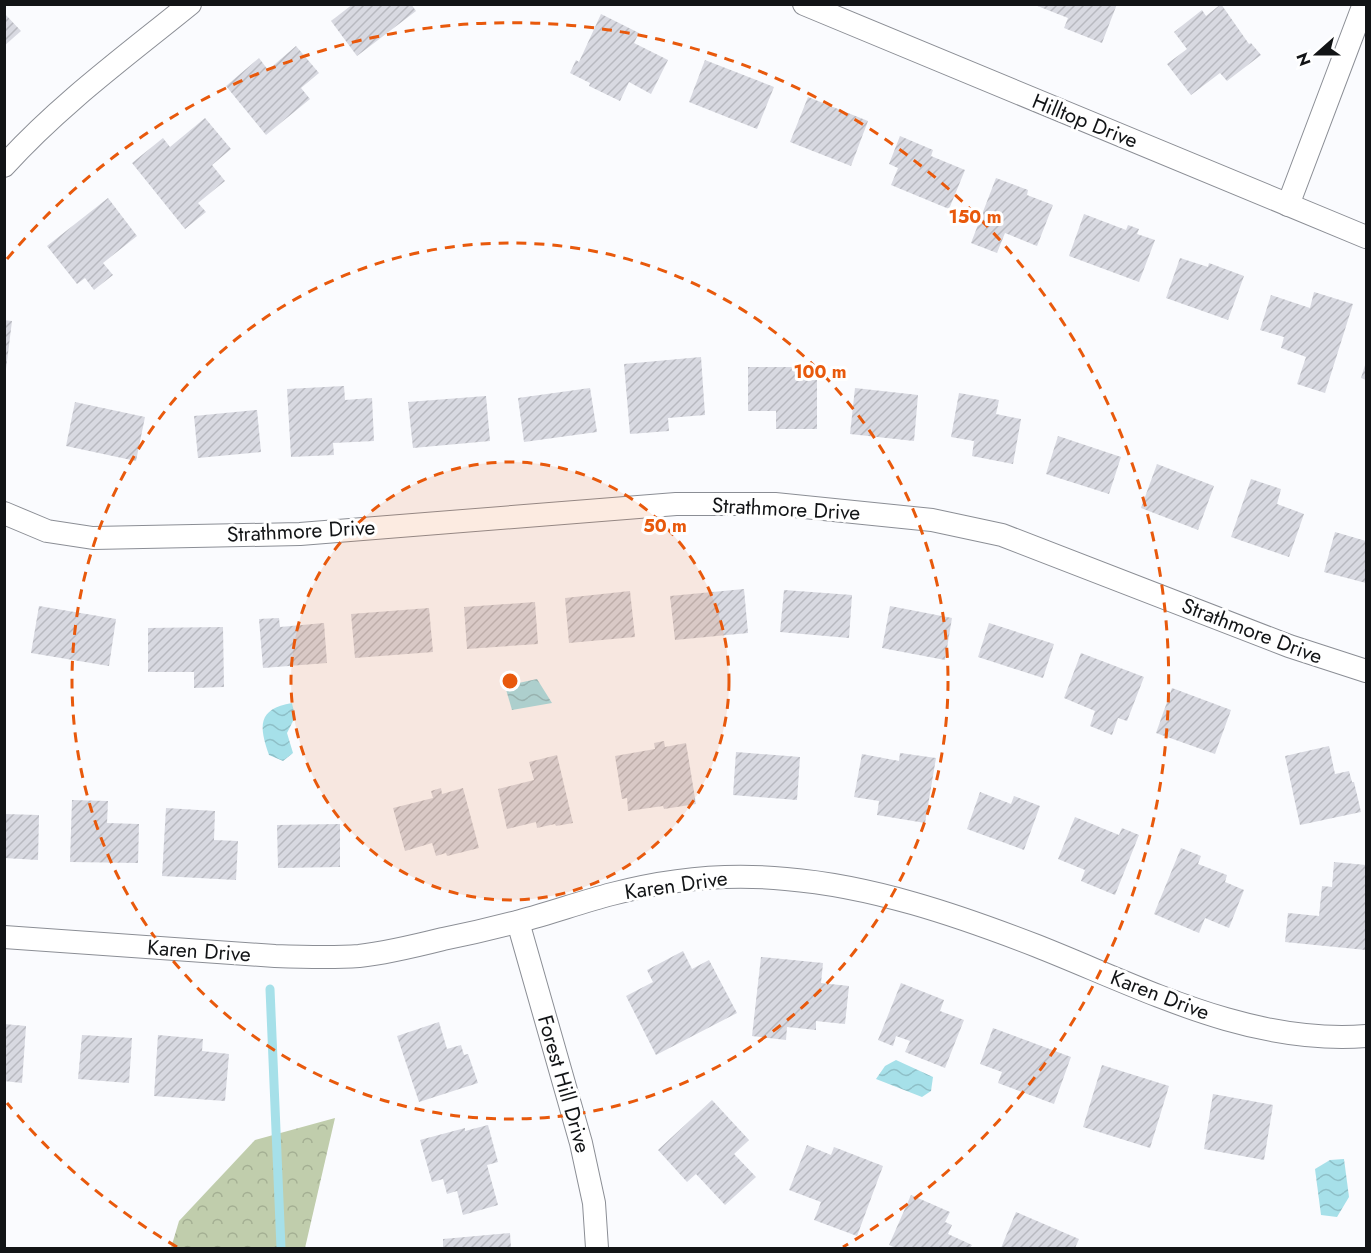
<svg xmlns="http://www.w3.org/2000/svg" width="1371" height="1253" viewBox="0 0 1371 1253" font-family="Jost,sans-serif">
<style>
.forest{fill:url(#forest-crowns)}
.water{fill:url(#water-waves)}
.lines{fill:none;stroke-linecap:round;stroke-linejoin:round}
.stream{stroke:#a6e0e9;stroke-width:9}
.building{fill:url(#building-hatch)}
.minor-casing{stroke:#8b8e95;stroke-width:24}
.minor{stroke:#fff;stroke-width:22}
.ring{fill:none;stroke:#e8590c;stroke-width:3;stroke-dasharray:10 8}
.labels{text-anchor:middle;dominant-baseline:central;stroke-width:6;stroke-linejoin:round;paint-order:stroke}
.street-label{font-size:21px;fill:#121416;stroke:#fff}
.centre{fill:#e8590c;stroke:#fff;stroke-width:3}
.ring-label{font-size:18px;text-anchor:middle;font-weight:bold;fill:#e8590c;stroke:#fff;stroke-width:6;stroke-linejoin:round;paint-order:stroke}
</style>
<defs>
<pattern id="forest-crowns" width="20" height="18" patternUnits="userSpaceOnUse" patternTransform="scale(1.5)"><rect width="20" height="18" fill="#c0cdac"/><path d="M2 6a3 3 0 1 1 6 0M12 15a3 3 0 1 1 6 0" fill="none" stroke="#a4af93"/></pattern>
<pattern id="water-waves" width="16" height="10" patternUnits="userSpaceOnUse" patternTransform="scale(1.5)"><rect width="16" height="10" fill="#a6e0e9"/><path d="M0 5q4-4 8 0t8 0" fill="none" stroke="#8ebfc7"/></pattern>
<pattern id="building-hatch" width="6" height="6" patternUnits="userSpaceOnUse" patternTransform="scale(1.5)"><rect width="6" height="6" fill="#d8d9e1"/><path d="M-1 1l2-2M0 6l6-6M5 7l2-2" fill="none" stroke="#b8b9c0"/></pattern>
</defs>
<rect width="100%" height="100%" fill="#fafbfe"/>
<!-- forest -->
<path class="forest" d="M335,1118l-30,130h-134l8,-27 76,-81z"/>
<!-- water -->
<g class="water">
<path d="M537,679l15,24 -40,7 -7,-24z"/>
<path d="M292,703l3,14 -8,16 6,20 -10,8 -14,-6c-10,-29 -12,-46 23,-52z"/>
<path d="M896,1060l37,17 -2,14 -9,6 -46,-18 9,-13z"/>
<path d="M1344,1159l5,38 -12,20 -16,-2 -6,-46 15,-9z"/>
</g>
<g class="lines">
<!-- stream -->
<path class="stream" d="M270,989l11,259"/>
</g>
<!-- building -->
<g class="building">
<path d="M353,4h58l5,7 -59,45 -26,-35z"/>
<path d="M1117,4l-15,39 -38,-15 4,-10 -33,-13z"/>
<path d="M1221,4l28,40 2,-1 10,12 -34,26 -7,-8 -29,22 -24,-31 20,-15 -13,-17 28,-22 4,6z"/>
<path d="M4,13l17,18 -17,15z"/>
<path d="M601,14l38,19 -5,10 34,17 -17,34 -22,-12 -9,19 -31,-15 1,-3 -20,-10 6,-13 3,2z"/>
<path d="M296,46l23,27 -18,15 9,11 -44,36 -40,-49 33,-28 9,12z"/>
<path d="M705,60l69,27 -17,42 -68,-27z"/>
<path d="M808,97l60,24 -17,45 -61,-24z"/>
<path d="M205,118l26,31 -19,16 13,16 -27,22 8,9 -21,17 -53,-66 31,-25 7,9z"/>
<path d="M900,136l33,14 -2,6 34,14 -16,39 -58,-24 7,-17 -9,-4z"/>
<path d="M996,178l32,12 -1,5 26,10 -16,41 -32,-13 -8,20 -26,-10z"/>
<path d="M108,198l29,38 -34,27 10,12 -19,15 -9,-12 -8,6 -30,-38z"/>
<path d="M1084,214l42,16 2,-5 11,4 -2,5 18,6 -16,42 -70,-26z"/>
<path d="M1180,258l28,9 1,-4 35,13 -16,44 -62,-22z"/>
<path d="M1314,292l39,12 -28,89 -28,-9 9,-27 -25,-9 3,-11 -24,-7 11,-35 39,13z"/>
<path d="M4,320l8,1 -6,48h-2z"/>
<path d="M701,357l4,58 -37,3 1,13 -39,3 -6,-70z"/>
<path d="M1366,362v18l-5,-2z"/>
<path d="M748,367h59v13h10v49h-41v-18h-28z"/>
<path d="M344,386l1,14 27,-2 2,43 -41,2 1,12 -43,2 -4,-68z"/>
<path d="M590,388l7,44 -73,10 -6,-44z"/>
<path d="M855,388l63,7 -4,46 -64,-7z"/>
<path d="M959,393l40,7 -3,14 25,5 -8,45 -41,-8 2,-15 -23,-4z"/>
<path d="M486,396l4,45 -77,7 -5,-46z"/>
<path d="M75,402l70,15 -9,44 -70,-15z"/>
<path d="M257,410l4,42 -63,6 -4,-42z"/>
<path d="M1058,436l63,21 -12,37 -63,-20z"/>
<path d="M1157,464l57,22 -16,44 -57,-22z"/>
<path d="M1251,479l30,10 -4,15 27,10 -15,43 -58,-20z"/>
<path d="M1335,532l31,9v42l-42,-11z"/>
<path d="M744,589l4,44 -73,7 -5,-44z"/>
<path d="M784,590l68,5 -3,43 -69,-6z"/>
<path d="M630,591l5,46 -66,6 -4,-45z"/>
<path d="M535,602l3,42 -71,5 -3,-42z"/>
<path d="M39,606l77,13 -7,47 -78,-13z"/>
<path d="M890,606l62,12 -7,42 -63,-12z"/>
<path d="M429,608l4,44 -78,6 -4,-44z"/>
<path d="M279,618l1,9 44,-4 3,40 -64,5 -4,-49z"/>
<path d="M989,623l65,21 -11,34 -65,-21z"/>
<path d="M223,627l1,60 -30,1v-16h-46v-44z"/>
<path d="M1081,653l63,24 -17,44 -9,-3 -6,17 -22,-9 5,-15 -31,-13z"/>
<path d="M1172,688l59,22 -16,44 -59,-21z"/>
<path d="M664,741l1,6 21,-4 10,61 -32,5 -1,-3 -35,5 -1,-13 -5,1 -7,-43 40,-7 -1,-6z"/>
<path d="M1329,746l6,28 14,-3 3,11h2l7,30 -61,13 -15,-69z"/>
<path d="M736,752l64,5 -3,43 -64,-5z"/>
<path d="M900,753l36,5 -11,65 -48,-8 2,-14 -25,-4 8,-43 37,7z"/>
<path d="M557,755l16,68 -17,3 -1,-2 -18,4 -1,-6 -29,7 -9,-40 36,-9 -5,-18z"/>
<path d="M441,788l1,6 21,-6 16,60 -32,8 -1,-3 -10,3 -4,-13 -27,8 -12,-43 40,-10 -2,-7z"/>
<path d="M980,792l31,12 3,-8 26,10 -16,44 -57,-21z"/>
<path d="M72,800l36,1 -1,22 32,1 -1,39 -68,-1z"/>
<path d="M166,808l49,3 -1,29 24,1 -2,39 -74,-4z"/>
<path d="M4,814l35,1 -1,45 -34,-2z"/>
<path d="M1075,817l44,18 3,-7 17,7 -24,60 -34,-14 4,-11 -27,-11z"/>
<path d="M340,824v43l-62,1 -1,-43z"/>
<path d="M1181,848l20,8 -3,8 29,11 -2,7 19,8 -15,38 -24,-10 -6,15 -45,-19z"/>
<path d="M1334,862l32,3v85l-81,-8 3,-29 31,3 3,-30 10,1z"/>
<path d="M683,951l9,18 17,-9 28,53 -81,42 -30,-59 27,-14 -6,-12z"/>
<path d="M761,957l62,6 -2,20 28,3 -4,38 -29,-3v9l-29,-3 -1,13 -34,-4z"/>
<path d="M901,983l43,17 -4,11 24,9 -19,48 -40,-16 5,-11 -14,-5 -3,10 -15,-6z"/>
<path d="M439,1022l8,27 14,-4 3,10 4,-1 10,29 -59,19 -22,-66z"/>
<path d="M4,1024l22,2 -4,57 -18,-2z"/>
<path d="M993,1028l78,29 -17,47 -56,-21 4,-11 -22,-8z"/>
<path d="M82,1035l50,3 -3,45 -51,-4z"/>
<path d="M158,1035l45,4 -1,12 27,3 -4,47 -71,-5z"/>
<path d="M1102,1065l67,21 -19,62 -67,-21z"/>
<path d="M1213,1094l60,11 -9,55 -60,-11z"/>
<path d="M712,1100l37,40 -15,14 22,23 -31,28 -29,-31 -9,8 -29,-32z"/>
<path d="M488,1125l10,37 -11,3 11,40 -35,10 -6,-24 -10,3 -4,-15 -11,3 -12,-42 45,-12v3z"/>
<path d="M807,1145l24,10 3,-8 49,19 -26,70 -43,-16 7,-18 -32,-12z"/>
<path d="M911,1195l39,17 -5,10 7,3 -4,9 24,11 -2,3h-74l-7,-3z"/>
<path d="M1016,1212l63,27 -4,9h-74z"/>
<path d="M510,1233l1,15h-68v-9z"/>
</g>
<g class="lines">
<defs>
<g id="minor">
<path d="M804,4l562,233"/>
<path d="M4,166c55,-61 122,-110 186,-162"/>
<path d="M1288,205l76,-201"/>
<path d="M4,513l43,18 46,7 207,-4 376,-30h99l157,16 70,15 287,111 77,25"/>
<path d="M518,922l63,221 13,60 3,45"/>
<path d="M4,937l271,19c28,1 56,2 84,0 28,-3 56,-10 84,-17 25,-5 51,-11 77,-18 31,-8 61,-19 92,-27 57,-15 115,-21 174,-15 86,7 171,36 251,67 106,42 212,99 329,90"/>
</g>
</defs>
<!-- minor casing -->
<use href="#minor" class="minor-casing"/>
<!-- minor -->
<use href="#minor" class="minor"/>
</g>
<!-- distance rings -->
<circle cx="510" cy="681" r="219" fill="#e8590c" fill-opacity=".12"/>
<g class="ring">
<circle cx="510" cy="681" r="219"/>
<circle cx="510" cy="681" r="438"/>
<path d="M177 1247A657 657 0 0 1 7 1103M7 259A657 657 0 1 1 843 1247"/>
</g>
<g class="labels">
<!-- street labels -->
<g class="street-label">
<text transform="translate(1085 121) rotate(22)">Hilltop Drive</text>
<text transform="translate(786 509) rotate(3)">Strathmore Drive</text>
<text transform="translate(301 531) rotate(-3)">Strathmore Drive</text>
<text transform="translate(1252 631) rotate(21)">Strathmore Drive</text>
<text transform="translate(676 885) rotate(-8)">Karen Drive</text>
<text transform="translate(199 951) rotate(4)">Karen Drive</text>
<text transform="translate(1160 995) rotate(21)">Karen Drive</text>
<text transform="translate(564 1084) rotate(74)">Forest Hill Drive</text>
</g>
</g>
<circle cx="510" cy="681" r="9" class="centre"/>
<g class="ring-label">
<text x="975" y="223">150 m</text>
<text x="820" y="378">100 m</text>
<text x="665" y="532">50 m</text>
</g>
<!-- border -->
<rect width="1371" height="1253" fill="none" stroke="#121416" stroke-width="12"/>
<!-- north arrow -->
<g transform="translate(1317 54) rotate(249)" stroke="#ffffff" stroke-width="4.5" paint-order="stroke">
<path d="M0-4.5L10 22L0 15L-10 22Z" fill="#121416"/>
<text y="-9" font-size="16" font-weight="bold" text-anchor="middle" fill="#121416">N</text>
</g>
</svg>
